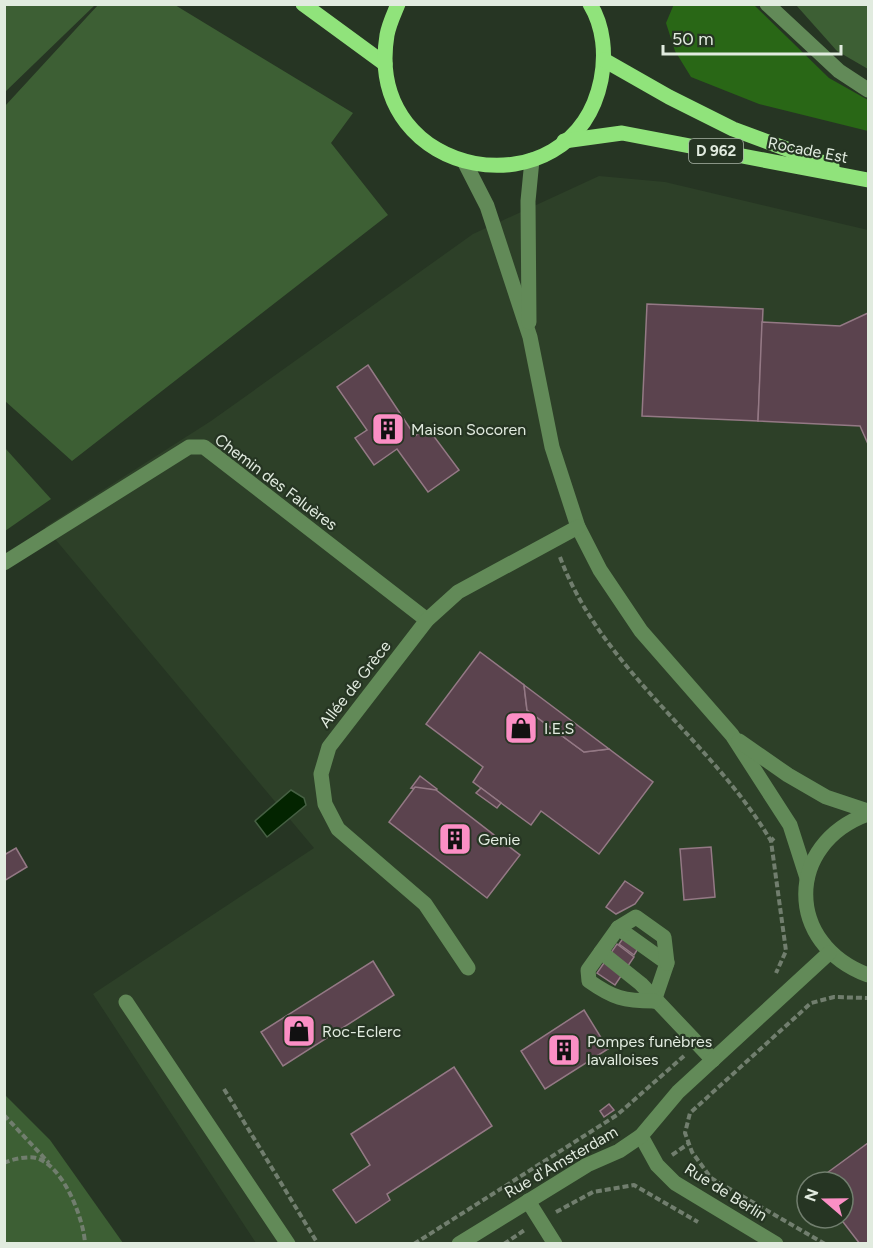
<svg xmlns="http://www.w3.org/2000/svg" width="873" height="1248" viewBox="0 0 873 1248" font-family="Figtree,sans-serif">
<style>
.built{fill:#2d4028;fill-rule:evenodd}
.green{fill:#3d5f34}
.forest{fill:#296716}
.water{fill:#032400;stroke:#466043;stroke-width:1.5}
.building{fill:#5b434e;stroke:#947985;stroke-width:1.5}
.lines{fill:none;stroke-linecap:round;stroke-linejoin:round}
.path{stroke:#717e6e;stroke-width:4;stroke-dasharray:6 3;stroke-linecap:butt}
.minor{stroke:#628a58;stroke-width:15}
.major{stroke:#90e37b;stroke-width:15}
.labels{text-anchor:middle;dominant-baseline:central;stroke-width:4.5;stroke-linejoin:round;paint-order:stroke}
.shield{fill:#263523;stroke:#a9b4a7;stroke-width:1.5}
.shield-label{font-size:15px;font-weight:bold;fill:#e1ebdf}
.street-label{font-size:16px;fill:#e1ebdf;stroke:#263523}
.poi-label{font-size:16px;fill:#e1ebdf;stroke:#263523;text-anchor:start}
</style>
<rect width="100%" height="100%" fill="#263523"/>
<!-- built -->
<path class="built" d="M599,176l66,6 203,48v1013h-612l-163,-249 221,-146 -269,-321 166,-106 262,-187zM807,1182h36v36h-36z"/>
<!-- green -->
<g class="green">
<path d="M5,4h90v1l-90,87z"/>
<path d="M98,5h77l178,108 -22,30 57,72 -316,246 -67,-60v-295z"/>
<path d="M796,5h72v64l-31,-18z"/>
<path d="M5,448l46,51 -46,32 -1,-1z"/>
<path d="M4,1094l46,46 73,103h-118z"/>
</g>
<!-- forest -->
<path class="forest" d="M674,4l80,1 75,73 39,22v31l-109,-27 -68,-27 -16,-26 -9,-28z"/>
<!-- water -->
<path class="water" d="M291,790l13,8 2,7 -39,32 -12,-16z"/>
<!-- building -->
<g class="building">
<path d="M647,304l116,5 -5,112 -116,-5z"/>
<path d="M868,313v131l-8,-18 -102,-5 4,-99 78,4z"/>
<path d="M368,365l47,71 12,-9 32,43 -31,22 -31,-43 -23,16 -19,-27 12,-8 -30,-43z"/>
<path d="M480,652l44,33 3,25 57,42 25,-3 44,33 -54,72 -58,-43 -10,14 -30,-22 -28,-21 10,-15 -57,-43z"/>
<path d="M524,685l85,64 -25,3 -57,-42z"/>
<path d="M420,776l17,13 -1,1 -25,-2z"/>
<path d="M415,787l21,3 84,65 -33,43 -98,-76z"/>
<path d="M481,788l20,15 -4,5 -21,-15z"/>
<path d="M711,847l4,50 -31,3 -4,-51z"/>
<path d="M16,848l11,19 -23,14v-26z"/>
<path d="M625,881l18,12 -8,11 -19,10 -10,-7z"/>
<path d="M624,937l15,10 -5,8 -15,-11z"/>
<path d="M617,944l17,13 -19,28 -18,-12z"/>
<path d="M373,961l21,34 -111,71 -22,-34z"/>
<path d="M584,1010l24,39 -63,40 -24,-38z"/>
<path d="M454,1067l38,59 -105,68 3,6 -34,23 -23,-33 37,-25 -19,-31z"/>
<path d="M609,1104l5,6 -10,7 -4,-6z"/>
<path d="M868,1143v101h-8l-20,-26h3v-36l-27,-1z"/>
</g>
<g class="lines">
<!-- path -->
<g class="path">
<path d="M560,557c42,113 151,182 211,284"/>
<path d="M774,838l-3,3 15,110 -10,22"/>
<path d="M224,1089l94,155"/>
<path d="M4,1115l45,48"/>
<path d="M672,1155l16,-11"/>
<path d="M4,1163c8,-4 24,-7 32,-5 27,7 48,61 49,86"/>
<path d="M556,1212l37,-20 41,-7 64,37"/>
<path d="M414,1244l203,-129 67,-59"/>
<path d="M504,1244l22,-15"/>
<path d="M825,1244l-114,-66 -19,-26 -7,-19 5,-20 121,-110 23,-6 34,1"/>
</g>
<!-- minor -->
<g class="minor">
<path d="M767,4l72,67 29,19"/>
<path d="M465,163l22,43 43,131 22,110 26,80 22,43 41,61 91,104 58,90 17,53"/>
<path d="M529,322l-1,-121 4,-41"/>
<path d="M4,563l185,-116h15l223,173"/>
<path d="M739,741l49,34 38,22 42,14"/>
<path d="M868,814c-83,30 -83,130 0,161"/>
<path d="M618,928l49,35 -13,38"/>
<path d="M601,952l40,32 72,76"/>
<path d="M468,968l-43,-64 -87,-75 -13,-25 -4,-30 8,-27 98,-127 31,-28 120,-65"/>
<path d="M654,1001c-30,0 -41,-3 -65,-20l-1,-11 30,-42 18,-11 28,20 3,26"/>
<path d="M126,1002l162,242"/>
<path d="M641,1136l16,29 18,18 101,61"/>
<path d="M528,1201l27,43"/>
<path d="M459,1244l128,-79 32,-14 22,-15 37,-44 151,-139"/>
</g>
<!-- major -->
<g class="major">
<path d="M303,4l82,60"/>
<path d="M398,4c-4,10 -9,20 -11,31 -24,146 186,181 214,45 5,-25 3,-53 -11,-76"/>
<path d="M604,60l65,37 64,32 99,37"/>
<path d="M564,141l58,-8 246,47"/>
</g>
</g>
<!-- icons -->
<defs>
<symbol id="building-square" viewBox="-11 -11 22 22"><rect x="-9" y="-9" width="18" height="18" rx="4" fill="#fb8fc5" stroke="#263523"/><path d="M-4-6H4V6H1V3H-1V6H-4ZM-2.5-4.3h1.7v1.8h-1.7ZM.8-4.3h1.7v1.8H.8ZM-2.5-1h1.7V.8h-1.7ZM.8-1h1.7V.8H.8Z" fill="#111"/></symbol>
<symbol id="shop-square" viewBox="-11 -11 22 22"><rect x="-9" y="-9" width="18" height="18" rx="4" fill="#fb8fc5" stroke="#263523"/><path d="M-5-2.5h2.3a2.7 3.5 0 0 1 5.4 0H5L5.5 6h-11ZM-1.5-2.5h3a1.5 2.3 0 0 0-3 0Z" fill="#111"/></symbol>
</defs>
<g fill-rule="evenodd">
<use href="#building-square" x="369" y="410" width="38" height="38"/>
<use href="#shop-square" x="502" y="709" width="38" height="38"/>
<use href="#building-square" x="436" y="820" width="38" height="38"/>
<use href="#shop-square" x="280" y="1012" width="38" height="38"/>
<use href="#building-square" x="545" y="1031" width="38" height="38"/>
</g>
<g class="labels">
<!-- shield labels -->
<rect class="shield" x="689" y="139" width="54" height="24" rx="4.5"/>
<g class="shield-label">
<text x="716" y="151">D 962</text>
</g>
<!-- street labels -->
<g class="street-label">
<text transform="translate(808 150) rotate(11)">Rocade Est</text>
<text transform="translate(276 482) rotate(37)">Chemin des Faluères</text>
<text transform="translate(355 684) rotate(-52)">Allée de Grèce</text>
<text transform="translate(561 1162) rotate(-30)">Rue d'Amsterdam</text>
<text transform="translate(726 1192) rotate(32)">Rue de Berlin</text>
</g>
<!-- poi labels -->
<g class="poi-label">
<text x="411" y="429">Maison Socoren</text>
<text x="544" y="728">I.E.S</text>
<text x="478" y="839">Genie</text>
<text x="322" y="1031">Roc-Eclerc</text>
<text x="587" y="1041">Pompes funèbres<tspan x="587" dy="18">lavalloises</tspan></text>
</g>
</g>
<!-- border -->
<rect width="873" height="1248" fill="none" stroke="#e1ebdf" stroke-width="12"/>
<!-- north arrow -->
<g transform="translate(825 1200) rotate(290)"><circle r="28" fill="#263523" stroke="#717e6e" stroke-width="1.5"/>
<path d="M0-4.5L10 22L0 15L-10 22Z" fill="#fb8fc5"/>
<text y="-9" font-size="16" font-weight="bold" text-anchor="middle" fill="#e1ebdf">N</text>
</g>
<!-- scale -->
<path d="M663 45v9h178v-9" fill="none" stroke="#e1ebdf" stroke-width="3"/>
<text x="672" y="45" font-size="18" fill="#e1ebdf" stroke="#263523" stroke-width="4.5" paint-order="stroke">50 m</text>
</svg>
